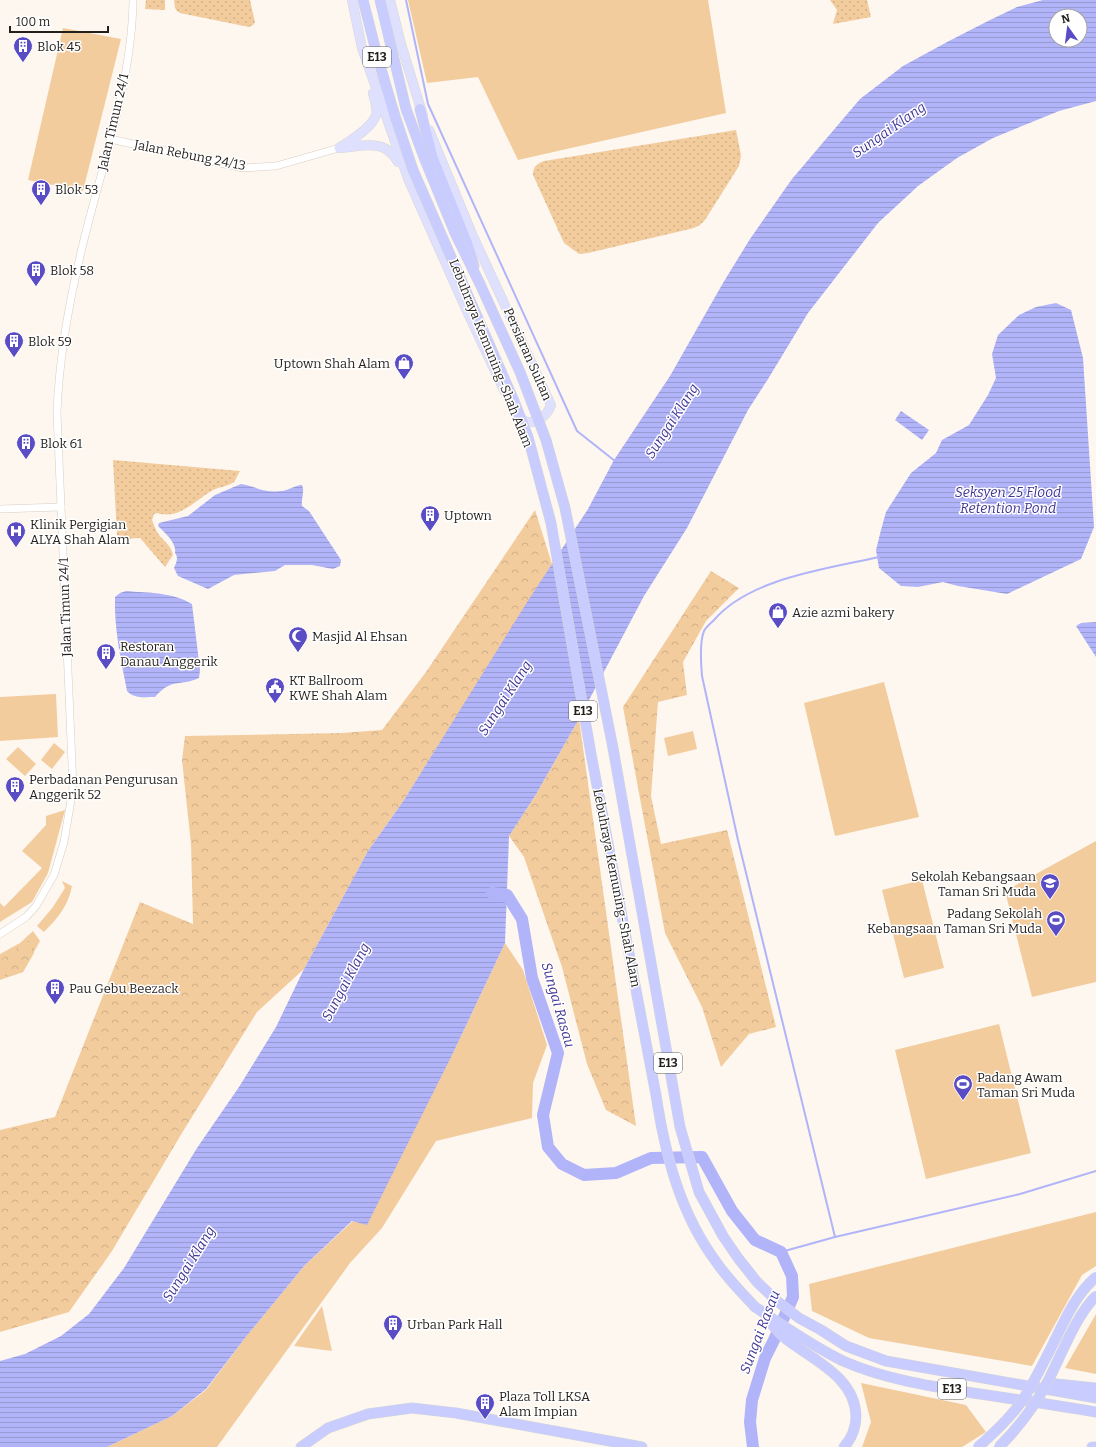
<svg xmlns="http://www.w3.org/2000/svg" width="1096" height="1447" viewBox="0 0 1096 1447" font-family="Bitter,serif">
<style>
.grass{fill:#f3cc9e}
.forest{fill:url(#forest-crowns)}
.park{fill:url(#park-dots)}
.water{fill:url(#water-rules);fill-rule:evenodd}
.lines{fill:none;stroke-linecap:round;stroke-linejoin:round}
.stream{stroke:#b1b4f8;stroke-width:2}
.river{stroke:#b1b4f8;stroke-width:12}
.tertiary-casing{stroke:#d8cec2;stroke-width:8}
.primary-casing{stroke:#d7d7d6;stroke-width:10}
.motorway-casing{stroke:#d7d7d6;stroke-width:11}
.tertiary{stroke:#fff;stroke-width:7}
.primary{stroke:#dfe0fe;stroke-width:9}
.motorway{stroke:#c9ccfe;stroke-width:10}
.motorway-bridge-casing{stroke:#d7d7d6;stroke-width:11;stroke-linecap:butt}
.motorway-bridge{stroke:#c9ccfe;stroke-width:10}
.labels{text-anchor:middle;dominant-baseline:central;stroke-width:3;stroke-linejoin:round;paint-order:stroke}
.shield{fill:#fff;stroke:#65625f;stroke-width:1}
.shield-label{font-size:12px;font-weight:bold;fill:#231f1b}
.poi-label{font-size:13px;fill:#231f1b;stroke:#fff;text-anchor:start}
.street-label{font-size:13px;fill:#231f1b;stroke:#fff}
.water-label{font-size:14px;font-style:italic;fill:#413695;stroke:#fff}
</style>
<defs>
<pattern id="forest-crowns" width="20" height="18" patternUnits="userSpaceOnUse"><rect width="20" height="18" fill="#f3cc9e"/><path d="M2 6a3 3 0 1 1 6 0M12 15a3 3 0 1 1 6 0" fill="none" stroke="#d0af88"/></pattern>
<pattern id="park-dots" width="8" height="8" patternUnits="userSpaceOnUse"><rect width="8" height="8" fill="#f3cc9e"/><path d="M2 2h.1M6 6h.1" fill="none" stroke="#d0af88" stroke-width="1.8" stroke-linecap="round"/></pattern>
<pattern id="water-rules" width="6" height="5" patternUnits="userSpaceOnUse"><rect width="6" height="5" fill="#b1b4f8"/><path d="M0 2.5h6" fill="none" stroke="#989ad4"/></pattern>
</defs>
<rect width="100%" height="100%" fill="#fdf7f0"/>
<!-- grass -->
<g class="grass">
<path d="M408,0h300l18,113 -208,47 -40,-83 -51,6z"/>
<path d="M63,28l58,11 -38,152 -55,-11z"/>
<path d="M884,682l35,135 -84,19 -31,-133z"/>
<path d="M56,694l2,43 -58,4v-44z"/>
<path d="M693,731l4,18 -29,7 -4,-18z"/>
<path d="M54,743l11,9 -13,17 -11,-9z"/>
<path d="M18,747l18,17 -11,12 -19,-17z"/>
<path d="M65,810l-17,63 -16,29 -32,20v-19l4,4 38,-39 -20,-17 24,-26v-9z"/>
<path d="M1096,841v141l-64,15 -27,-106z"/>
<path d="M922,880l22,88 -40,10 -22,-88z"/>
<path d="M62,881l10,5c-4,20 -14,32 -28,46l-7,-6 16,-19 12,-19z"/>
<path d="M33,931l7,10 -17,31 -23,8v-26l20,-11z"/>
<path d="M505,943l18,27 24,75 -14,38 -1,35 -96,23 -54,87 -32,35 -133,184h-110l65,-31 34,-26 39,-52 60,-73 48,-44 101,-170z"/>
<path d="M999,1024l32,129 -105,26 -31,-129z"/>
<path d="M1096,1212v54l-14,9 -50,91 -163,-28 -57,-27 -3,-27z"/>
<path d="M322,1306l10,45 -38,-5z"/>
<path d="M1096,1314v60l-31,-6z"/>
<path d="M861,1383l105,22 20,27 -24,15h-100l9,-25z"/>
</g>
<!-- forest -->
<g class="forest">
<path d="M535,510l17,54 -148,236 -36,51 -64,118 -47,43 -75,121 -70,118 -43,61 -69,20v-202l55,-13 85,-215 53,22 -2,-80 -9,-84 3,-24 157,-3 40,-3 44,-58z"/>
<path d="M711,571l28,17 -33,33 -23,41 4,33 -29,7 -7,94 10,48 66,-14 49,197 -27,7 -28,33 -19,-60 -37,-74 -42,-226z"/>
<path d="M579,719l57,407 -30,-16 -19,-46 -25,-97 -38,-110 -15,-21 26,-40z"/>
<path d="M33,937l1,16 -11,19 -17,5 -6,-11v-6z"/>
</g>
<!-- park -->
<g class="park">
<path d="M146,0h19v10l-20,-1z"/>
<path d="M174,0h76l5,22 -2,3 -4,2 -69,-14 -3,-2 -2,-3z"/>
<path d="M830,0h37l4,17 -38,7 4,-14z"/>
<path d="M736,130l5,25 -1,6 -1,5 -34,54 -5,5 -6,3 -106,25 -9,1 -15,-11 -31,-68c0,-9 4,-11 11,-14z"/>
<path d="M113,460l127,11c-2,3 -4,8 -6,11 -5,4 -15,5 -21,8 -18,10 -33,30 -56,23l-3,1 -2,6c2,5 4,11 7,15 6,7 12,11 14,20l-8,12 -25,-29 -17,1 -6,-4z"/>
</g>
<!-- water -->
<g class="water">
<path d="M1043,0h53v101l-37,10 -66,27 -36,20 -39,28 -40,37 -70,90 -40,66 -20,31 -61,118 -43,68 -65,123 -44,77 -26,40 -4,107 -51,108 -87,174 -15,-4 -47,44 -60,73 -39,51 -34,27 -65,31h-107v-86l25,-7 36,-18 28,-22 35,-46 73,-120 42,-61 37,-60 28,-58 64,-118 36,-51 125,-201 59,-90 26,-49 56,-84 53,-93 27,-44 42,-60 68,-80 43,-33 46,-25 39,-20 29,-14zM1056,16h24v24h-24z"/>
<path d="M1056,303l15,7 12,48 11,169 -13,32 -74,35 -49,-8 -15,-4 -25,5 -17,-1 -22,-18 -3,-18 5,-20 5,-18 25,-39 25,-20 6,-13 27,-15 19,-30 8,-17 -4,-24 6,-19 21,-20 17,-8z"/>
<path d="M901,411l28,19 -7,10 -27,-20z"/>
<path d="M241,484c7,1 9,2 15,4 7,3 17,4 25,3 7,0 14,-6 21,-6 3,7 -1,13 0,21l7,5 32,49 -1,6 -7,3 -21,-4h-27l-10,6 -41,4 -26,14 -30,-13 -4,-8c2,-5 5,-10 1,-15 2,-10 -10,-20 -17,-27l1,-3 29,-7 27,-21z"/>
<path d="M126,591c23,2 46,1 66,13l8,66 -1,8c-20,9 -26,-1 -44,19 -10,0 -21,2 -28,-6 -6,-31 -13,-62 -12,-94l5,-4z"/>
<path d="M1096,622v35l-20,-31 5,-3z"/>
</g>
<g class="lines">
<!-- stream -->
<g class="stream">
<path d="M406,0l22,104 149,327 38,30"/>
<path d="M835,1237l-97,-397 -36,-164c-1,-12 -3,-33 2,-45 2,-4 7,-8 10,-11 36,-42 113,-51 165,-63"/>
<path d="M781,1252l54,-15 185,-43 76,-23"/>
</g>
<!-- river -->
<path class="river" d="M492,893l15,2 15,24 10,59 26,75 -15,62 5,32 14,17 22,11 32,-2 35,-15 51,-1 30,54 23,29 26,12 11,24 1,21 -19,43 -9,18 -13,42 -2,22 3,25"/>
<defs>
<g id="tertiary">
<path d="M110,139l133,29 33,-2 63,-18"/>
<path d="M0,509l61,-2"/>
<path d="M0,934l26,-17 10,-11 18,-31 10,-33 9,-54 -16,-375c2,-56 12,-111 25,-165 19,-80 50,-165 51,-248"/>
</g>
<g id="primary">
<path d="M352,0l10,48 47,133 57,128 39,83"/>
<path d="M390,0l11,44 22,72"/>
<path d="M429,130l43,104 79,171c-3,9 -12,18 -23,17 -3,-1 -7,-3 -10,-4l-1,-2"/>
<path d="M339,148c11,-7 33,-20 37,-33 2,-6 -2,-16 -3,-22"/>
<path d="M341,148c22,-2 44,-10 57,14"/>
</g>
<g id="motorway">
<path d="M363,0l14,55 17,58"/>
<path d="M380,0l26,109"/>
<path d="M420,109l13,50 34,84 7,23"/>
<path d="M613,748l67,379 19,65 24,44 15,22 19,24 20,19 22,17 22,12 25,16 40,15 210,37"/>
<path d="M755,1307c29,19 57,39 88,54 41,18 86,25 130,32 41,6 82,12 123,19"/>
<path d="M769,1321c5,6 11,13 17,18 27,21 69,38 70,77 0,12 -4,22 -12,31"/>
<path d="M1047,1383l49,5"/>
<path d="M301,1447l27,-19 40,-14 44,-6 44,5 186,34"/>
<path d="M1092,1447h4"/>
</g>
</defs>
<!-- tertiary casing -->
<use href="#tertiary" class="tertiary-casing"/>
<!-- primary casing -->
<use href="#primary" class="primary-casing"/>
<!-- motorway casing -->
<use href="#motorway" class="motorway-casing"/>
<!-- tertiary -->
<use href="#tertiary" class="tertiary"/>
<!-- primary -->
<use href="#primary" class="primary"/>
<!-- motorway -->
<use href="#motorway" class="motorway"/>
<defs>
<g id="motorway-bridge">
<path d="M406,109l19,51 30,73 25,51 40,88 26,68 19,68 48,240"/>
<path d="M394,113l19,57 101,231 14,36 23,86 40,231 65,341c9,59 24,119 61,168 11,16 25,30 38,44"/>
<path d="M978,1447c15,-13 29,-26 41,-42 12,-16 21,-36 30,-53 14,-27 24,-55 47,-75"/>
<path d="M999,1447c20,-20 36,-41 49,-66 13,-25 28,-66 48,-85"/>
</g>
</defs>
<!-- motorway-bridge casing -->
<use href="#motorway-bridge" class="motorway-bridge-casing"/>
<!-- motorway-bridge -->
<use href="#motorway-bridge" class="motorway-bridge"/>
</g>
<!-- icons -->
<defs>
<symbol id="building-pin" viewBox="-11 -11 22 30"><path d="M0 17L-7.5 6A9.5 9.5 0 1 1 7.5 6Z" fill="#594cc4" stroke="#fff"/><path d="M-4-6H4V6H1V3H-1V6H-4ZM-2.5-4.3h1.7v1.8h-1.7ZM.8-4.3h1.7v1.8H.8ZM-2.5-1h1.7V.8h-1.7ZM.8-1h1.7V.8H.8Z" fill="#fff"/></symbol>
<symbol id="shop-pin" viewBox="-11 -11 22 30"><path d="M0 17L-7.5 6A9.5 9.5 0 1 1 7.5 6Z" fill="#594cc4" stroke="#fff"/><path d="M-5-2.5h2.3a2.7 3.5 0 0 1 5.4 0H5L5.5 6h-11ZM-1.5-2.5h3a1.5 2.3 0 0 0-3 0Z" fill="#fff"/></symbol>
<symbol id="hospital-pin" viewBox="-11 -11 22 30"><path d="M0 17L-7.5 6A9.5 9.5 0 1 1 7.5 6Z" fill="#594cc4" stroke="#fff"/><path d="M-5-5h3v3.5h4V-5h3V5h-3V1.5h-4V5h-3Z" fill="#fff"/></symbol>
<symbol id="mosque-pin" viewBox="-11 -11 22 30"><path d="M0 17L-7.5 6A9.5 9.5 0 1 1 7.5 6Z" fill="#594cc4" stroke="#fff"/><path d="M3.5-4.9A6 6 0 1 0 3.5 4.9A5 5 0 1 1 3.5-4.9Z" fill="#fff"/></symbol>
<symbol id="civic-pin" viewBox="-11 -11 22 30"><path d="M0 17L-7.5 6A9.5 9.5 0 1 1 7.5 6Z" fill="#594cc4" stroke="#fff"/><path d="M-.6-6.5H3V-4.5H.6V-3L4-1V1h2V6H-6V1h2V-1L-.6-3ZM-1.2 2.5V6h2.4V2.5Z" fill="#fff"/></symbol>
<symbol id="school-pin" viewBox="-11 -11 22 30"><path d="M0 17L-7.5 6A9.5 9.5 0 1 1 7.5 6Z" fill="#594cc4" stroke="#fff"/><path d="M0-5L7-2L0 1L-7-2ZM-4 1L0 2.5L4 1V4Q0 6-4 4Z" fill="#fff"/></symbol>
<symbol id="stadium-pin" viewBox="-11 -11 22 30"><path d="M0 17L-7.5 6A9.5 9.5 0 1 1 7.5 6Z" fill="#594cc4" stroke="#fff"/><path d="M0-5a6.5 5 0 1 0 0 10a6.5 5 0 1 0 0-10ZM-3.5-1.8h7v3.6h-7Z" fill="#fff"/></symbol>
</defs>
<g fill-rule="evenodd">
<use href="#building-pin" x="12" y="35" width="22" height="30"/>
<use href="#building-pin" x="30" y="178" width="22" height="30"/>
<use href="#building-pin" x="25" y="259" width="22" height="30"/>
<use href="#building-pin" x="3" y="330" width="22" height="30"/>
<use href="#shop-pin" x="393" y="352" width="22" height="30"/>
<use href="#building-pin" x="15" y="432" width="22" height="30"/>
<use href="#building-pin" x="419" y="504" width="22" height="30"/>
<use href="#hospital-pin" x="5" y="520" width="22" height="30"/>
<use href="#shop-pin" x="767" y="601" width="22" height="30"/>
<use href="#mosque-pin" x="287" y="625" width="22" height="30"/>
<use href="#building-pin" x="95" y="642" width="22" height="30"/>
<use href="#civic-pin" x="264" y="676" width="22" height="30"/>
<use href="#building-pin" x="4" y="775" width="22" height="30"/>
<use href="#school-pin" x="1039" y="872" width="22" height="30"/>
<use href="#stadium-pin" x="1045" y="909" width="22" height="30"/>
<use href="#building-pin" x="44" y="977" width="22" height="30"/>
<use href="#stadium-pin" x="952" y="1073" width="22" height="30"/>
<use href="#building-pin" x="382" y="1313" width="22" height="30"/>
<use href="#building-pin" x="474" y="1392" width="22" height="30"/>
</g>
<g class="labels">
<!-- shield labels -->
<g class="shield">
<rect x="363" y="47" width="28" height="20" rx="3"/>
<rect x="569" y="701" width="28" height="20" rx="3"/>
<rect x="654" y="1053" width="28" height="20" rx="3"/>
<rect x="938" y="1379" width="28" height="20" rx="3"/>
</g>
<g class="shield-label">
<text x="377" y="57">E13</text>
<text x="583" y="711">E13</text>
<text x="668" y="1063">E13</text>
<text x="952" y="1389">E13</text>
</g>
<!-- poi labels -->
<g class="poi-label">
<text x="37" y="46">Blok 45</text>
<text x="55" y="189">Blok 53</text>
<text x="50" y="270">Blok 58</text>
<text x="28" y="341">Blok 59</text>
<text x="390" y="363" text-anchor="end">Uptown Shah Alam</text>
<text x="40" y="443">Blok 61</text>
<text x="444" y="515">Uptown</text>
<text x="30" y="524">Klinik Pergigian<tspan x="30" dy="15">ALYA Shah Alam</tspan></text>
<text x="792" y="612">Azie azmi bakery</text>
<text x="312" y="636">Masjid Al Ehsan</text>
<text x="120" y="646">Restoran<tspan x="120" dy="15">Danau Anggerik</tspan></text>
<text x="289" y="680">KT Ballroom<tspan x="289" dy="15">KWE Shah Alam</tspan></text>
<text x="29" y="779">Perbadanan Pengurusan<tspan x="29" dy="15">Anggerik 52</tspan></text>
<text x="1036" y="876" text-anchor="end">Sekolah Kebangsaan<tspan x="1036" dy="15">Taman Sri Muda</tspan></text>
<text x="1042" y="913" text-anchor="end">Padang Sekolah<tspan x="1042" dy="15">Kebangsaan Taman Sri Muda</tspan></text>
<text x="69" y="988">Pau Gebu Beezack</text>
<text x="977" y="1077">Padang Awam<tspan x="977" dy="15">Taman Sri Muda</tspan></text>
<text x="407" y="1324">Urban Park Hall</text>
<text x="499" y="1396">Plaza Toll LKSA<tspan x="499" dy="15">Alam Impian</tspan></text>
</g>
<!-- street labels -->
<g class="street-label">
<text transform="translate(113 122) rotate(-77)">Jalan Timun 24/1</text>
<text transform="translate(190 155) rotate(11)">Jalan Rebung 24/13</text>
<text transform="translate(491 353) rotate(68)">Lebuhraya Kemuning-Shah Alam</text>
<text transform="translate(528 354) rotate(66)">Persiaran Sultan</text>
<text transform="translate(65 607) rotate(-92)">Jalan Timun 24/1</text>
<text transform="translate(617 888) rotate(79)">Lebuhraya Kemuning-Shah Alam</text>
</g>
<!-- water labels -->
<g class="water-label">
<text transform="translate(889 130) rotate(-35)">Sungai Klang</text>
<text transform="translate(672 421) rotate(-57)">Sungai Klang</text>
<text x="1008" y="492">Seksyen 25 Flood<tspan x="1008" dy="16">Retention Pond</tspan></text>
<text transform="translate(505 698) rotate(-57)">Sungai Klang</text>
<text transform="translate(346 982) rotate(-62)">Sungai Klang</text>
<text transform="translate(558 1005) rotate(74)">Sungai Rasau</text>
<text transform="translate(189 1264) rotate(-58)">Sungai Klang</text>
<text transform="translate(760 1332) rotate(-69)">Sungai Rasau</text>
</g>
</g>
<!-- north arrow -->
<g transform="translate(1068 28) rotate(346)"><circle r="19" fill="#ffffff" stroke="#a7a5a4"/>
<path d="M0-3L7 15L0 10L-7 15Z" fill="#594cc4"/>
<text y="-6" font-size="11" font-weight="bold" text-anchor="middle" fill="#231f1b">N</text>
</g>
<!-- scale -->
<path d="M10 26v6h98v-6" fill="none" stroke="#231f1b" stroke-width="2"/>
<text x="16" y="26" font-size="12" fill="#231f1b" stroke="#ffffff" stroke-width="3" paint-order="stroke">100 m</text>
</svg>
